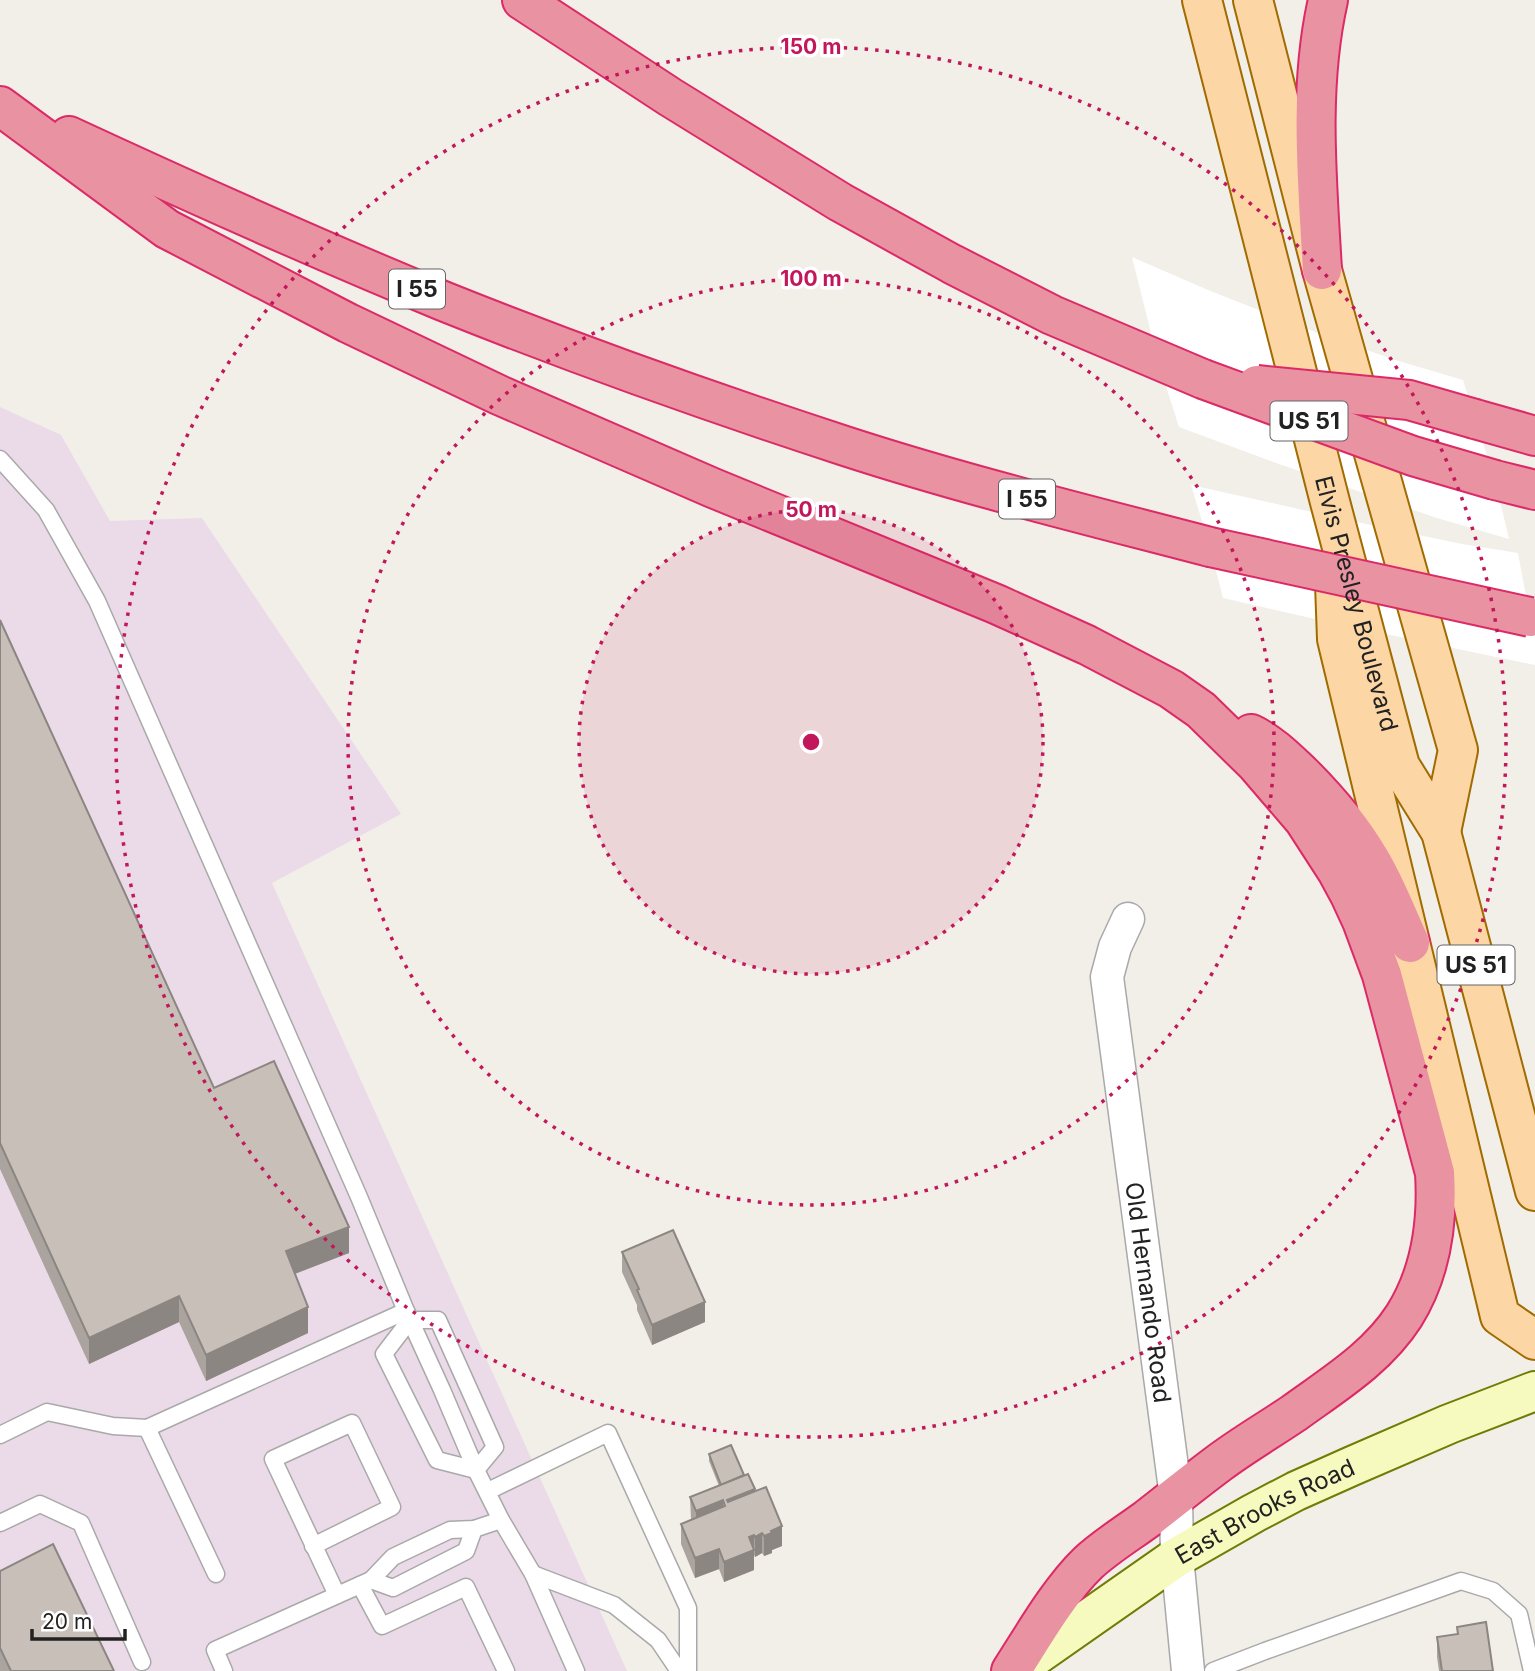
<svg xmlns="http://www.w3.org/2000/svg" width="1535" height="1671" viewBox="0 0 1535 1671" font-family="Inter,sans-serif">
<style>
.industrial{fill:#ebdbe8}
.pier{fill:#fff}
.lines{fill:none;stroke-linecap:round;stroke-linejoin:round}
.lane-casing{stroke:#a9a9a9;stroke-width:19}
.street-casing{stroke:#a9a9a9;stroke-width:35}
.secondary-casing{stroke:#707d05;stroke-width:42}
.primary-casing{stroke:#a06b00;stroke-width:42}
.highway-casing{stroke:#dc2a67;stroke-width:42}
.lane{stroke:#fff;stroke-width:16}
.street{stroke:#fff;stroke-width:32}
.secondary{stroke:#f7fabf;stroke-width:38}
.primary{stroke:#fcd6a4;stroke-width:38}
.highway{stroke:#e892a2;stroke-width:38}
.highway-bridge-casing{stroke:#dc2a67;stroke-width:42;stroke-linecap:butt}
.highway-bridge{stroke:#e892a2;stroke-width:38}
.wall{fill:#aba49e}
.shaded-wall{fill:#8b8681}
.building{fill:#c7bfb8;stroke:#8b8681;stroke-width:2}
.ring{fill:none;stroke:#c2185b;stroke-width:3.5;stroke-dasharray:3.5 7}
.labels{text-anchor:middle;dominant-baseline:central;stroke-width:7;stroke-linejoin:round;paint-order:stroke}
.shield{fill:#fff;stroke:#646464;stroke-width:2}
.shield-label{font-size:23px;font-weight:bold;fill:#222}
.street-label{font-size:24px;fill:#222;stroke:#fff}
.centre{fill:#c2185b;stroke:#fff;stroke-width:3.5}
.ring-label{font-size:21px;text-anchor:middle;font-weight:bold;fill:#c2185b;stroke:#fff;stroke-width:7;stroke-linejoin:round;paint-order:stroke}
</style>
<rect width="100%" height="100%" fill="#f2efe9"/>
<!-- industrial -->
<path class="industrial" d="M0,407l61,28 49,86 92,-3 199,296 -129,69 355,788h-627z"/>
<!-- pier -->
<g class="pier">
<path d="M1132,257l76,33 96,38 91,32 68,20 12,39 20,61 14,59 -72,-21 -158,-54 -100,-37 -21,-66z"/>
<path d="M1191,485l175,39 96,20 56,9 12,64 5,17v31l-207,-43 -105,-24 -13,-51z"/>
</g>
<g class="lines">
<defs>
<g id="lane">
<path d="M0,459l46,51 51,91 262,596 47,114"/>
<path d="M410,1320h28l57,127 -19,23 -39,-10 -53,-106z"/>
<path d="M147,1428l259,-117 36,79 34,80 25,50 32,54 43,97"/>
<path d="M0,1435l47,-23 66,14 34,2 69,146"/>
<path d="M488,1491l120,-58 80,175v63"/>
<path d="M0,1523l40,-19 41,19 61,139"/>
<path d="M313,1546l79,-39 -40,-84 -79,36 64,136"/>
<path d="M533,1574l81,31 44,35 21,31"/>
<path d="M371,1580l22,8 73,-37 8,-22"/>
<path d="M360,1585l22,41 84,-39 40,84"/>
<path d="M224,1671l-9,-21 156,-70 22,-23 57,-27 24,-1 27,-9"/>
<path d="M1213,1671l52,-20 196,-70 32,10 26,23 13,57"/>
</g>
<g id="street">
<path id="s1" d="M1128,919l-13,28 -8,30 69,520 1,60 11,114"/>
</g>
<g id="secondary">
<path id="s2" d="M1014,1671l163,-114 77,-44 42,-22 56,-25 97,-42 86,-33"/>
</g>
<g id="primary">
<path id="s3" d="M1202,0l128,502 70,264 41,66 94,359"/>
<path d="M1253,0l69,270 136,480 -17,82"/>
<path d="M1335,584l2,55 163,677 35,24"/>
</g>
<g id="highway">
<path d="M522,0l148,97 170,105 112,62 100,51 151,64"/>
<path d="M0,106l167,123 181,94 151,72 214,93 283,116 91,41 84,44 30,21 55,54 48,56 33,51 13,24 12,26 20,54 53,198c3,49 -4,100 -31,143 -27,42 -70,68 -110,97 -25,17 -51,32 -75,50 -24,18 -48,37 -72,56 -19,14 -42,28 -59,44 -29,28 -55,74 -77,108"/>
<path d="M69,136c123,57 248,113 374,165 132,53 267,101 402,145 120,39 243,69 365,101"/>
<path d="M1322,270c-5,-89 -14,-182 6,-270"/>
<path d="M1475,419l60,17"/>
<path d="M1495,480l40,10"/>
<path d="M1251,734c19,9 35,25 51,40 25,25 50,54 68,85 16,26 27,56 40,84"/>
</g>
</defs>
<!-- lane casing -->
<use href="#lane" class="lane-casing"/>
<!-- street casing -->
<use href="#street" class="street-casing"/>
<!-- secondary casing -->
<use href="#secondary" class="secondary-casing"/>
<!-- primary casing -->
<use href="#primary" class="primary-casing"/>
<!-- highway casing -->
<use href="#highway" class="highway-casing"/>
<!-- lane -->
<use href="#lane" class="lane"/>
<!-- street -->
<use href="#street" class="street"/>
<!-- secondary -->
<use href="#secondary" class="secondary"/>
<!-- primary -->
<use href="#primary" class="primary"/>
<!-- highway -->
<use href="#highway" class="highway"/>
<defs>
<g id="highway-bridge">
<path d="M1203,379l210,77 82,24"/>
<path d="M1257,385l152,15 66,19"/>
<path d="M1210,547l320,70"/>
</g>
</defs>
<!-- highway-bridge casing -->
<use href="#highway-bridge" class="highway-bridge-casing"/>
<!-- highway-bridge -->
<use href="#highway-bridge" class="highway-bridge"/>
</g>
<!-- wall -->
<g class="wall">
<path d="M0,620l214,468 135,165 -54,21 13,59 -102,48 -27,-59 -90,42 -89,-195z"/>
<path d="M622,1252l83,70 -53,23 -15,-35v-5l-15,-33z"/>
<path d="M709,1454l35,21 11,16 27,55 -10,4v3l-8,3 -2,-3 -7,4 -1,-2v15l-30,12 -5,-13 -24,9 -14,-34v-20l10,-5 -1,-22 29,-11 -10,-25z"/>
<path d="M0,1571l114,100h-114z"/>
<path d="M1457,1627l36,44h-54l-2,-14v-20l20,-3z"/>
</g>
<!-- shaded-wall -->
<g class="shaded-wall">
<path d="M349,1227v26l-63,24v-26z"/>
<path d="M179,1296v26l-90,42v-26z"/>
<path d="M705,1302v20l-53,23v-20z"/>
<path d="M308,1307v26l-102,48v-26z"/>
<path d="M755,1489v20l-28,11v-20z"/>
<path d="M723,1500v20l-27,11v-20z"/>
<path d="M782,1526v20l-10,4v3l-8,3v-20l7,-5z"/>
<path d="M762,1533v20l-7,4v-20z"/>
<path d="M754,1535v35l-30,12v-20l25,-25z"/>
<path d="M719,1549v20l-24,9v-20z"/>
</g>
<!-- building -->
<g class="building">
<path d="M0,620l214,468 60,-27 75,166 -63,24 22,56 -102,48 -27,-59 -90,42 -89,-195z"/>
<path d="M673,1230l32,72 -53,23 -15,-35 2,-1 -17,-37z"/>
<path d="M731,1445l13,30 -23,10 -12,-31z"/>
<path d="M748,1474l7,15 -28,11 1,2 38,-15 16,39 -11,5 1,2 -8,3 -2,-3 -7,4 -1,-2 -5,2 5,13 -30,12 -5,-13 -24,9 -14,-34 44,-18 -2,-6 -27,11 -6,-14z"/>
<path d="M53,1544l61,127h-103l-11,-23v-77z"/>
<path d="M1486,1622l7,49h-51l-5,-34 21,-3 -1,-7z"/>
</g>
<!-- distance rings -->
<circle cx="811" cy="742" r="232" fill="#c2185b" fill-opacity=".12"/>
<g class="ring">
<circle cx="811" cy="742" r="232"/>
<circle cx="811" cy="742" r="463"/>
<circle cx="811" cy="742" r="695"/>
</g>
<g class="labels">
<!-- shield labels -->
<g class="shield">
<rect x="389" y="269.5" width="56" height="39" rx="5"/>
<rect x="1270.5" y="401.5" width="77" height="39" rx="5"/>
<rect x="999" y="479.5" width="56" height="39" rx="5"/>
<rect x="1437.5" y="945.5" width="77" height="39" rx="5"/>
</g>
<g class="shield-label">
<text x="417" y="289">I 55</text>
<text x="1309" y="421">US 51</text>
<text x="1027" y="499">I 55</text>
<text x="1476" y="965">US 51</text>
</g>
<!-- street labels -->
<g class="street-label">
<text stroke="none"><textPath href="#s3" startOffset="623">Elvis Presley Boulevard</textPath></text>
<text stroke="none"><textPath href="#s1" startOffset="380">Old Hernando Road</textPath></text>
<text stroke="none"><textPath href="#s2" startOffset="298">East Brooks Road</textPath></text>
</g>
</g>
<circle cx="811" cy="742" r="10" class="centre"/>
<g class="ring-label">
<text x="811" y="54">150 m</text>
<text x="811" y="286">100 m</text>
<text x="811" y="517">50 m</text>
</g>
<!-- scale -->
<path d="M32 1629v10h93v-10" fill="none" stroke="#222222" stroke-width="3.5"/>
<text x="42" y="1629" font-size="21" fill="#222222" stroke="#ffffff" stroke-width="5" paint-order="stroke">20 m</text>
</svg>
